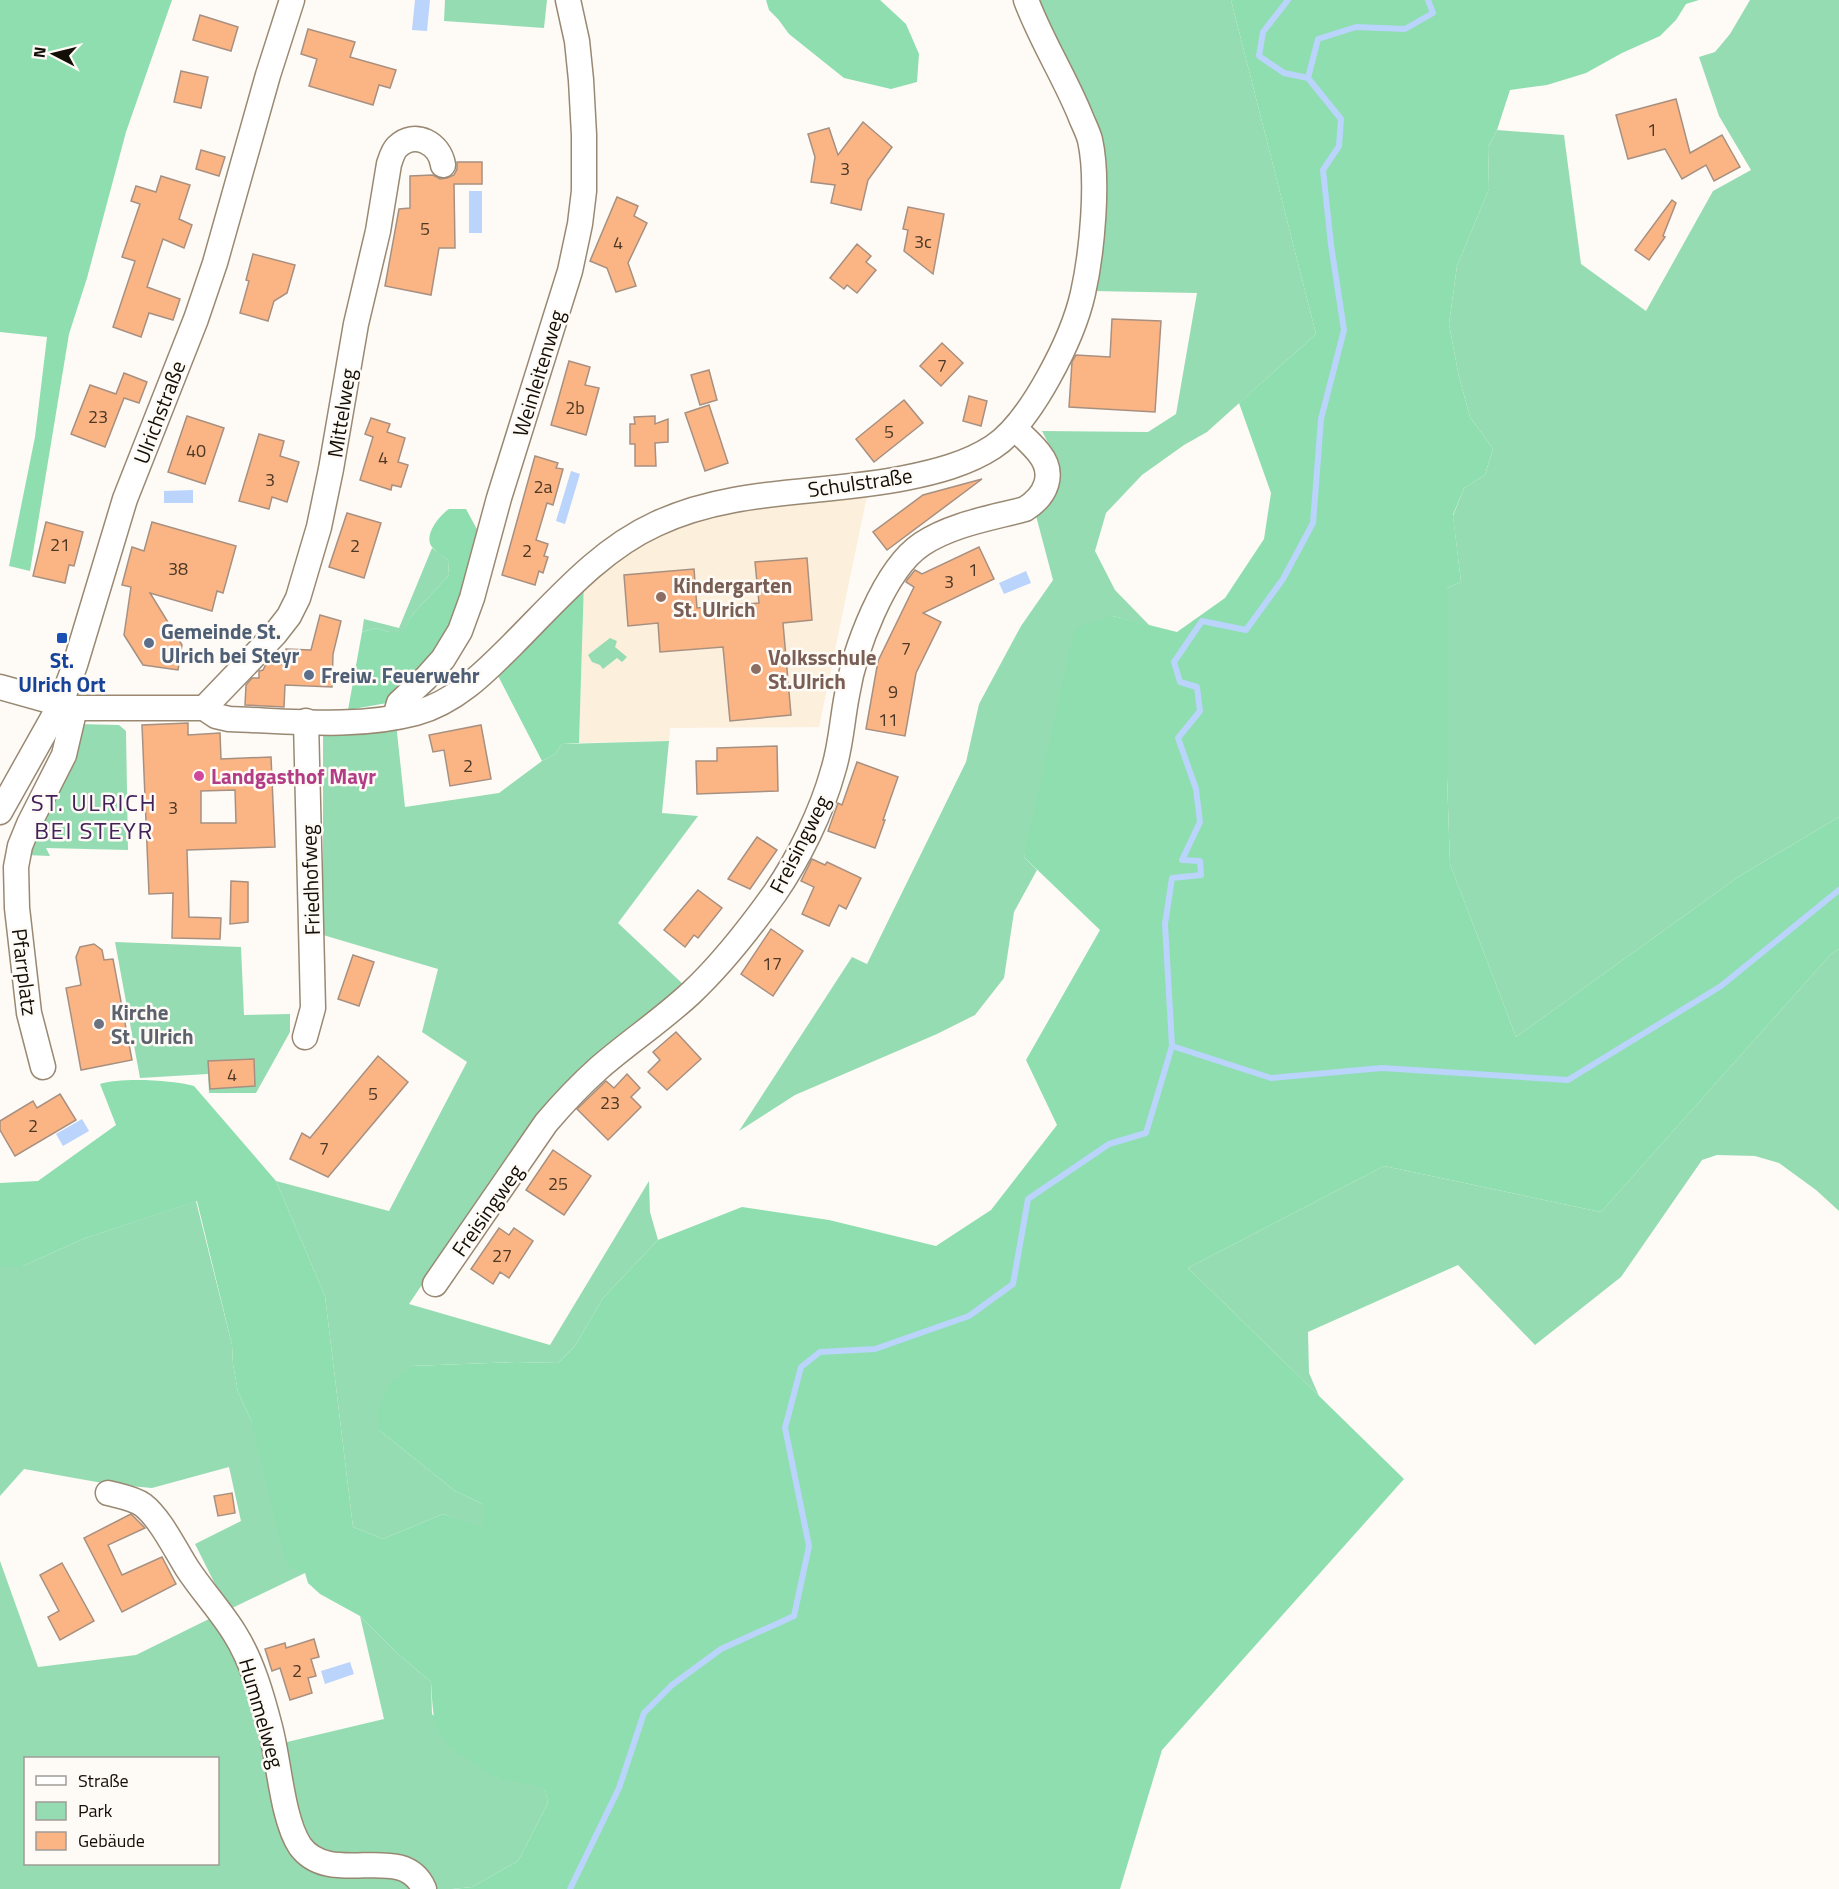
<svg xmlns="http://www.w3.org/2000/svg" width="1839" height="1889" viewBox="0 0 1839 1889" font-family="'Titillium Web',sans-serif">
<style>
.built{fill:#fcefdc}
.green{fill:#96dcb2;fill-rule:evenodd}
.forest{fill:#8edeaf}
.water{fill:#bad4fc}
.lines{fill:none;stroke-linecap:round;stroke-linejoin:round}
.stream{stroke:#bad4fc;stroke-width:6}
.building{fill:#fbb584;stroke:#a89080;stroke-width:1.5;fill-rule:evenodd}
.minor-casing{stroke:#998973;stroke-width:27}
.minor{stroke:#fff;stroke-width:24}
.education-dot{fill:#8d6e63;stroke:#fefaf6;stroke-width:2}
.transit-dot{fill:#1a4fb4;stroke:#fefaf6;stroke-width:2}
.service-dot{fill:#5c6f8a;stroke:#fefaf6;stroke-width:2}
.hotel-dot{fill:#d1479c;stroke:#fefaf6;stroke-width:2}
.worship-dot{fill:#6b7280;stroke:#fefaf6;stroke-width:2}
.labels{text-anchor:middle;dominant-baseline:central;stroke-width:5;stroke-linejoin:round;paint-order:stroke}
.number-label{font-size:18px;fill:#4d3826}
.street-label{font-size:21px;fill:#130e06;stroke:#fefaf6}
.education-label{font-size:21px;font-weight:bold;fill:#785e54;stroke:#fefaf6;text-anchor:start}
.service-label{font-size:21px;font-weight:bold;fill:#4e5e75;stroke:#fefaf6;text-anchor:start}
.transit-label{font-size:21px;font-weight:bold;fill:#164399;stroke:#fefaf6}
.hotel-label{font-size:21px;font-weight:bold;fill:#b23c85;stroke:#fefaf6;text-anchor:start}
.worship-label{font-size:21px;font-weight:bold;fill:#5b616d;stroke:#fefaf6;text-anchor:start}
.quarter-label{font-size:24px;letter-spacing:1.5px;fill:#422159;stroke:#fefaf6}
</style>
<rect width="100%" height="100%" fill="#fefaf6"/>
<!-- built -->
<path class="built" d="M868,491l-49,236 -149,1 -1,13 -90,2 5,-162 53,-40 85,-34z"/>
<!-- green -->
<g class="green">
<path d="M445,0h102l-3,28 -100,-7z"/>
<path d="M1038,0h193l85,334 -109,98 -23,13 -42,30 -36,38 -11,38 20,39 35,36 -37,-10 -89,241 13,13 -23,42 -10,66 -29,37 -38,19 -142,61 -56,36 113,-174 15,7 99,-202 13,-58 42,-78 32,-46 -18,-68c28,-38 29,-38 7,-81l106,1 28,-18 21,-121 -105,-2 10,-122z"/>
<path d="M1750,0h89v817l-101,60 -222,160 -66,-173 -3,-87v-189l14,-6 -8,-66 11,-28 21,-13 8,-26 -23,-32 -11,-40 -10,-53 8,-58 32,-77 -1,-42 9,-17 67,5 17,129 65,47 67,-120 38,-21 -32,-54 -20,-59 16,-5 15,-18z"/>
<path d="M432,548l16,12 1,15 -36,39 -10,19 -14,-1 -13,-4 -14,4 2,-13 35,9z"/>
<path d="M610,638l7,3 -2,6 12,10 -5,5 -5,-4 -14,11 -3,-4 -8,-3 -4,-7z"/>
<path d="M396,723l9,84 94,-14 43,-32 13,-7 7,-10 107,-3 -7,72 36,3 -80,107 67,63 -16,15 -233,263 -27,40 141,41 99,-164 1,31 8,28 -55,58 -28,48 -17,17 -43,-1 -104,4 -32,64 76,61 28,13v24l-40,-14 -60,25 -30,-12 -28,-231 -49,-115 113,30 78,-149 -45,-30 16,-63 -115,-34v-203z"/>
<path d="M80,724l39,1 7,6 2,119 -82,-2 4,8 -24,-1z"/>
<path d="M115,942l126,5 3,68 46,-1v18l-34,61h-47l-1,-19 -68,4z"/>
<path d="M1839,949v262l-23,-21 -37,-27 -24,-7 -38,-1 -15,5 -81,117 -86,68 -77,-80 -150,67 1,41 10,23 -131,-128 196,-102 217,46 230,-258z"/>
<path d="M196,1201l36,144 1,19 5,28 13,28 54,153 -77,37 -33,-66 46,-23 -12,-54 -77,21 -44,-4 -84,-15 -24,27v-230h23l60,-27z"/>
<path d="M0,1561l38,106 98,-12 77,-38 19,26 34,104 118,-28 -24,-103 37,37 34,29 1,32 64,63 33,5 16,6 3,15 -30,58 -46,26 -20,2h-452zM26,1758h192v106h-192z"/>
</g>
<!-- forest -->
<g class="forest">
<path d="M0,0h172l-46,132 -39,146 -18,56 -39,237 -21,-5 26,-129 12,-100 -47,-5z"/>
<path d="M766,0h114l26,24 13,30 -2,28 -26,7 -47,-11 -55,-44 -11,-15 -9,-9z"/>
<path d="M1231,0h468l-13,4 -10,16 -16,16 -38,17 -36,20 -39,12 -37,5 -13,40 -9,17 1,42 -32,77 -8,58 10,53 11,40 23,32 -8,26 -21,13 -11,27 8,67 -14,6v189l3,87 66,173 222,-160 101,-60v132l-8,5 -230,258 -217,-46 -196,102 216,211 -242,271 -42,139h-668l20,-2 46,-26 30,-58 -3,-14c-17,-7 -35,-6 -49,-12 -8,-3 -16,-10 -24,-15 -40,-26 -38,-35 -41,-80l-34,-29 -37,-37 -40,-22 -12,-11 -3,-10 -18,-8 -36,-145 -13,-28 -5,-28 -1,-19 -35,-144 -114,38 -60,27h-23v-83l38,-2 78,-56 -16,-41c21,-7 73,-4 94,2l82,95 49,115 28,231 30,12 60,-25 40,13v-23l-28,-13 -76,-61 -1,-22 13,-25 20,-17 104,-4 43,1 17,-17 28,-48 55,-58 84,-33 87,13 107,26 55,-36 66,-85 -31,-65 74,-130 -76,-73 51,-229 38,-12 64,16 48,-34 39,-59 7,-46 -32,-90 77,-69z"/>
<path d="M449,509h17l13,24 -24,99 -68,71 -39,7 14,-78 14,-4 13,4h14l10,-18 36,-39 -1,-15c-5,-4 -12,-8 -16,-13 -9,-12 8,-32 17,-38z"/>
<path d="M584,581l-5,162 -17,1 -7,10 -13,7 -47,-91z"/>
</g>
<!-- water -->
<g class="water">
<path d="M415,0h15l-3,31 -15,-1z"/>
<rect x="469" y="191" width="13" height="42"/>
<path d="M571,471l9,3 -15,50 -9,-3z"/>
<path d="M193,490v13h-29v-12z"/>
<path d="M1026,571l5,12 -27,11 -5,-11z"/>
<path d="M82,1119l7,12 -26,15 -7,-12z"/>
<path d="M350,1662l4,12 -29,10 -4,-13z"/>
</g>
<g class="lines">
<!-- stream -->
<g class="stream">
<path d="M1308,78l10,-39 38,-12 49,2 28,-16 -5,-13"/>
<path d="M1172,1046l99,32 111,-10 186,12 153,-94 118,-96"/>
<path d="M570,1889l49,-101 25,-75 28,-28 49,-36 73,-33 15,-70 -24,-118 16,-61 19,-15 55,-3 94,-33 44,-32 15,-85 81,-55 37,-11 26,-87 -7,-122 7,-46 29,-3 -1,-14 -18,-1 18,-38 -4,-33 -18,-51 22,-27 -3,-24 -17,-5 -6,-20 28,-41 44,9 37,-51 30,-56 8,-104 23,-89 -13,-85 -8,-75 16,-24 2,-27 -33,-41 -24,-5 -25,-17 4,-24 25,-32"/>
</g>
</g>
<!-- building -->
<g class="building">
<path d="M200,15l38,12 -7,24 -38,-11z"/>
<path d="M308,29l47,13 -5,15 46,13 -6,18 -11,-3 -6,20 -64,-19 8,-27 -16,-5z"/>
<path d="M181,71l27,6 -7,31 -27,-6z"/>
<path d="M1676,99l14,54 32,-18 18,32 -26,14 -8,-16 -24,14 -17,-30 -37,10 -12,-44z"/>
<path d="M863,122l29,25 -24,33 -7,30 -30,-7 4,-18 -24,-3 4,-25 -7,-23 21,-6 9,27z"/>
<path d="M201,150l24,7 -6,19 -23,-7z"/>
<path d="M457,162h25v22h-28l1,64h-16l-8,47 -46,-9 14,-77 11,-1v-32l23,-1 7,4 7,-1 7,-3 3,-6z"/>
<path d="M161,176l29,9 -11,34 13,6 -8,23 -21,-9 -16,48 33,12 -7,21 -24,-7 -8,24 -28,-10 22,-66 -13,-4 18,-53 -9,-3 5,-15 20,6z"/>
<path d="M617,197l21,9 -4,10 13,7 -19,40 8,23 -20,6 -9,-24 -17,-7z"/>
<path d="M1672,200l4,3 -13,33 2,1 -16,23 -14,-10z"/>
<path d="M908,207l36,7 -11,60 -29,-23 4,-21 -5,-1z"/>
<path d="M857,244l14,12 -5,6 10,8 -19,23 -10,-8 -3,4 -14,-11z"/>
<path d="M253,254l42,11 -8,28 -13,8 -6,20 -28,-8 9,-32 -3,-1z"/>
<path d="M1112,319l49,2 -6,91 -86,-5 3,-45 4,-7 34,2z"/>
<path d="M942,343l21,20 -22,23 -21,-20z"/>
<path d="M569,361l21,6 -5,18 14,3 -13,47 -35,-10z"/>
<path d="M709,370l8,30 -17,5 -9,-30z"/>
<path d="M124,373l23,9 -8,21 -15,-5 -19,49 -34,-13 19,-49 26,9z"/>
<path d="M969,396l18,5 -6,25 -18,-5z"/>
<path d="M904,400l19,23 -49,39 -18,-23z"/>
<path d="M709,405l19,58 -23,8 -20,-58z"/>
<path d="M187,416l37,12 -19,56 -37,-12z"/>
<path d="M655,416v8l13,-5v23l-13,1 1,23h-21v-22h-5v-20h5l-1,-7z"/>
<path d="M371,418l19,6 -3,8 18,6 -7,24 10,3 -7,22 -9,-2 -1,5 -31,-10 13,-43 -8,-3z"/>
<path d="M259,434l25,7 -4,15 19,6 -12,40 -15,-5 -3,12 -30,-8z"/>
<path d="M535,456l23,7 -2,5 7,1 -10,36 -6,-2 -11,37 12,4 -4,12 4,1 -5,16 -4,-2 -4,14 -33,-10z"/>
<path d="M982,479l-95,71 -14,-18 50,-37z"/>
<path d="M347,513l34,10 -17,55 -35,-11z"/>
<path d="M46,522l37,10 -9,34 -5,-1 -4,18 -32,-7z"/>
<path d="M152,522l84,24 -13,47 -6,-2 -5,20 -62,-18 32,52 -4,25 -35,-5 -19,-30 7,-48 -9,-2 10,-38 12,4z"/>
<path d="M979,547l15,32 -71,34 18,9 -25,51 -11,63 -39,-7 12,-68 36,-74 -8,-5 1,-2 8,-10 7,4z"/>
<path d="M807,558l5,62 -29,3 8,92 -61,6 -7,-74 -63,5 -2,-29 -30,3 -4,-51 70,-6 3,39 62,-5 -4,-41z"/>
<path d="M320,615l21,6 -8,33 -1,33 -47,-2 -1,22 -39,-2 1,-20 6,-7h7v-7l4,-1 3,-6h19l1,-15 25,1z"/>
<path d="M188,723v12l32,-2 1,26 50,-2 4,90 -88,3 2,67 32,1 -1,21 -48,-1 1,-45 -24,1 -7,-169zM235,790l1,33h-35v-32z"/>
<path d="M481,725l10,54 -41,7 -6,-36 -11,2 -4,-17z"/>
<path d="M777,746l1,45 -81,3 -1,-33h21v-13z"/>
<path d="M857,762l41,15 -15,43h2l-10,28 -47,-17 10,-28 4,2z"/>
<path d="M757,837l20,13 -27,39 -22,-10z"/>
<path d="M812,859l13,6 2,-3 34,16 -15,31 -7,-4 -10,21 -27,-12 12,-27 -13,-6z"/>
<path d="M231,881l17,1v40l-18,2z"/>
<path d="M698,890l24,18 -24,30 -4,-3 -9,12 -21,-17z"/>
<path d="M771,929l32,22 -30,45 -32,-22z"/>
<path d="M94,944l8,6 2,10 9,-1 19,101 -51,10 -15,-82 15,-3 -5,-28 4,-10z"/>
<path d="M353,955l21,7 -15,44 -21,-7z"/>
<path d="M676,1032l25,27 -34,31 -19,-18 12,-12 -7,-8z"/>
<path d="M378,1056l30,26 -80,95 -38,-18 12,-26 8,5z"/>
<path d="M254,1059l1,27 -45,3 -2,-28z"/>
<path d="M627,1074l13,14 -9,9 10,10 -33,33 -31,-31 29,-28 8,7z"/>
<path d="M60,1094l16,26 -61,36 -15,-26v-9l33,-20 4,7z"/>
<path d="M553,1150l38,26 -27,39 -38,-25z"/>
<path d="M499,1228l10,7 5,-7 19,13 -24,37 -9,-6 -7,12 -22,-15z"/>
<path d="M232,1493l3,20 -17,3 -4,-20z"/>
<path d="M131,1514l14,14 -37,17 14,30 40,-18 14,27 -54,28 -38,-74z"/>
<path d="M62,1563l32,58 -34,19 -12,-23 11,-6 -19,-36z"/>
<path d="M314,1639l5,18 -8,2 5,17 -8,2 4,15 -22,7 -10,-32 -8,3 -7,-22 20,-6 1,5z"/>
</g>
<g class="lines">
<defs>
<g id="minor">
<path d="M0,687l75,21h129l12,8 13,3c61,2 127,10 187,-6 40,-11 69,-41 97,-69 44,-44 86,-94 143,-120 78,-37 166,-29 249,-46 30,-6 62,-14 88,-31 38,-25 80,-109 90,-154 9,-40 16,-113 7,-153 -2,-8 -7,-17 -10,-25 -16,-39 -39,-75 -54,-115"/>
<path d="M204,708l71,-74 14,-18 9,-18 21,-71 12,-58 25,-145 22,-93 11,-67c2,-6 4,-13 8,-17 18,-18 43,-3 46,18"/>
<path d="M395,717l4,-14 27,-25 17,-19 17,-28 12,-33 27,-100 71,-227 10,-47 4,-33v-56l-3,-55 -4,-39 -9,-41"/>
<path d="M0,812l60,-107 15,-40 50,-166 71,-180 19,-56 53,-188 24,-75"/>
<path d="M305,1037l8,-29 -7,-287"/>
<path d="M43,1067l-14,-54 -12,-105 -1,-41 4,-21 9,-22 35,-69 11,-47"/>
<path d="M435,1284l111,-161c17,-20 34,-38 53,-55 30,-26 63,-48 92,-75 31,-29 59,-65 84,-100 24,-35 47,-82 58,-122 8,-25 9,-51 14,-76 7,-44 37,-126 75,-151 30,-20 70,-26 103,-35 21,-13 31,-35 14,-56 -7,-9 -16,-17 -24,-24"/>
<path d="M108,1493c11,3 25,5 35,12 17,13 32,44 44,63 15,23 34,43 48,66 17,27 27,62 35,93 9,33 12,92 30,119 31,43 103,-6 124,43"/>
</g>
</defs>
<!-- minor casing -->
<use href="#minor" class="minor-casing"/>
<!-- minor -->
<use href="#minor" class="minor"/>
</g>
<!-- markers -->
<g class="education-dot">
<circle cx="661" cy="597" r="6"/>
<circle cx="756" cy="669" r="6"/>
</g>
<rect class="transit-dot" x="56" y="632" width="12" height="12" rx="3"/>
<g class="service-dot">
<circle cx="149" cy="643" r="6"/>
<circle cx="309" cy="675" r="6"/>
</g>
<circle class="hotel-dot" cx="199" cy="776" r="6"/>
<circle class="worship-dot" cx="99" cy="1024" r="6"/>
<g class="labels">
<!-- number labels -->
<g class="number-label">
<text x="1652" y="129">1</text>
<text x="845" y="168">3</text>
<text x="425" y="228">5</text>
<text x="923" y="241">3c</text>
<text x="618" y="242">4</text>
<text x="942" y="365">7</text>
<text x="575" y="407">2b</text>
<text x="98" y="416">23</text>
<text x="889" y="431">5</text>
<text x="196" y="450">40</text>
<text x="383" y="457">4</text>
<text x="270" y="479">3</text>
<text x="543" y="486">2a</text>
<text x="60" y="544">21</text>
<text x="355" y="545">2</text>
<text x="527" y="550">2</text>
<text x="178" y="568">38</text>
<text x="973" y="569">1</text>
<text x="949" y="581">3</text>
<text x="906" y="648">7</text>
<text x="893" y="691">9</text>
<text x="888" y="719">11</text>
<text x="468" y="765">2</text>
<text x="173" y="807">3</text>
<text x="772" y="963">17</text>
<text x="232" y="1074">4</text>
<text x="373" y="1093">5</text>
<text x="610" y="1102">23</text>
<text x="33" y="1125">2</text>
<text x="324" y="1148">7</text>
<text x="558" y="1183">25</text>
<text x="502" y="1255">27</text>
<text x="297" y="1670">2</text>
</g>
<!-- street labels -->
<g class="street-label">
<text transform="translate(538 373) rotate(-73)">Weinleitenweg</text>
<text transform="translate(159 412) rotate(-69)">Ulrichstraße</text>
<text transform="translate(341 413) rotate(-81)">Mittelweg</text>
<text transform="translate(860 482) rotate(-8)">Schulstraße</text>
<text transform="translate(799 844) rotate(-63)">Freisingweg</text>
<text transform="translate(310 880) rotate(-92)">Friedhofweg</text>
<text transform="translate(25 972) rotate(83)">Pfarrplatz</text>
<text transform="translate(487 1210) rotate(-55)">Freisingweg</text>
<text transform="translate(262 1713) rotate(74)">Hummelweg</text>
</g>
<!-- education labels -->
<g class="education-label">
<text x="673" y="585">Kindergarten<tspan x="673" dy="24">St. Ulrich</tspan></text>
<text x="768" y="657">Volksschule<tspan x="768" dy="24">St.Ulrich</tspan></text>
</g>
<!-- service labels -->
<g class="service-label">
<text x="161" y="631">Gemeinde St.<tspan x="161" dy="24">Ulrich bei Steyr</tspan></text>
<text x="321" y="675">Freiw. Feuerwehr</text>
</g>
<!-- transit labels -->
<g class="transit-label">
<text x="62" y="660">St.<tspan x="62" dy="24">Ulrich Ort</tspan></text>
</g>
<!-- hotel labels -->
<g class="hotel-label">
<text x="211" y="776">Landgasthof Mayr</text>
</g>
<!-- worship labels -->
<g class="worship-label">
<text x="111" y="1012">Kirche<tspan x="111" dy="24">St. Ulrich</tspan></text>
</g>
<!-- quarter labels -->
<g class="quarter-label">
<text x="94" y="802">ST. ULRICH<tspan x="94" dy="28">BEI STEYR</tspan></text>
</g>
</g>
<!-- legend -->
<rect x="24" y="1757" width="195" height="108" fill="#fefaf6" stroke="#a09c96" stroke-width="1.5"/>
<rect x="36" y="1776" width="30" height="9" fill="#ffffff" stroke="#a09c96" stroke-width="1.5"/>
<text x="78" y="1787" font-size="18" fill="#130e06">Straße</text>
<rect x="36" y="1802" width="30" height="18" fill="#96dcb2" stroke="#a09c96" stroke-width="1.5"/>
<text x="78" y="1817" font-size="18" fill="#130e06">Park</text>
<rect x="36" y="1832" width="30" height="18" fill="#fbb584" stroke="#a09c96" stroke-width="1.5"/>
<text x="78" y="1847" font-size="18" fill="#130e06">Gebäude</text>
<!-- north arrow -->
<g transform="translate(54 54) rotate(277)" stroke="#fefaf6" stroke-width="4.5" paint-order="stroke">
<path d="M0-4.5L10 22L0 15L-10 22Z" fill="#130e06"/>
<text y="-9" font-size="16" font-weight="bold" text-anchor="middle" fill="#130e06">N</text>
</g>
</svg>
